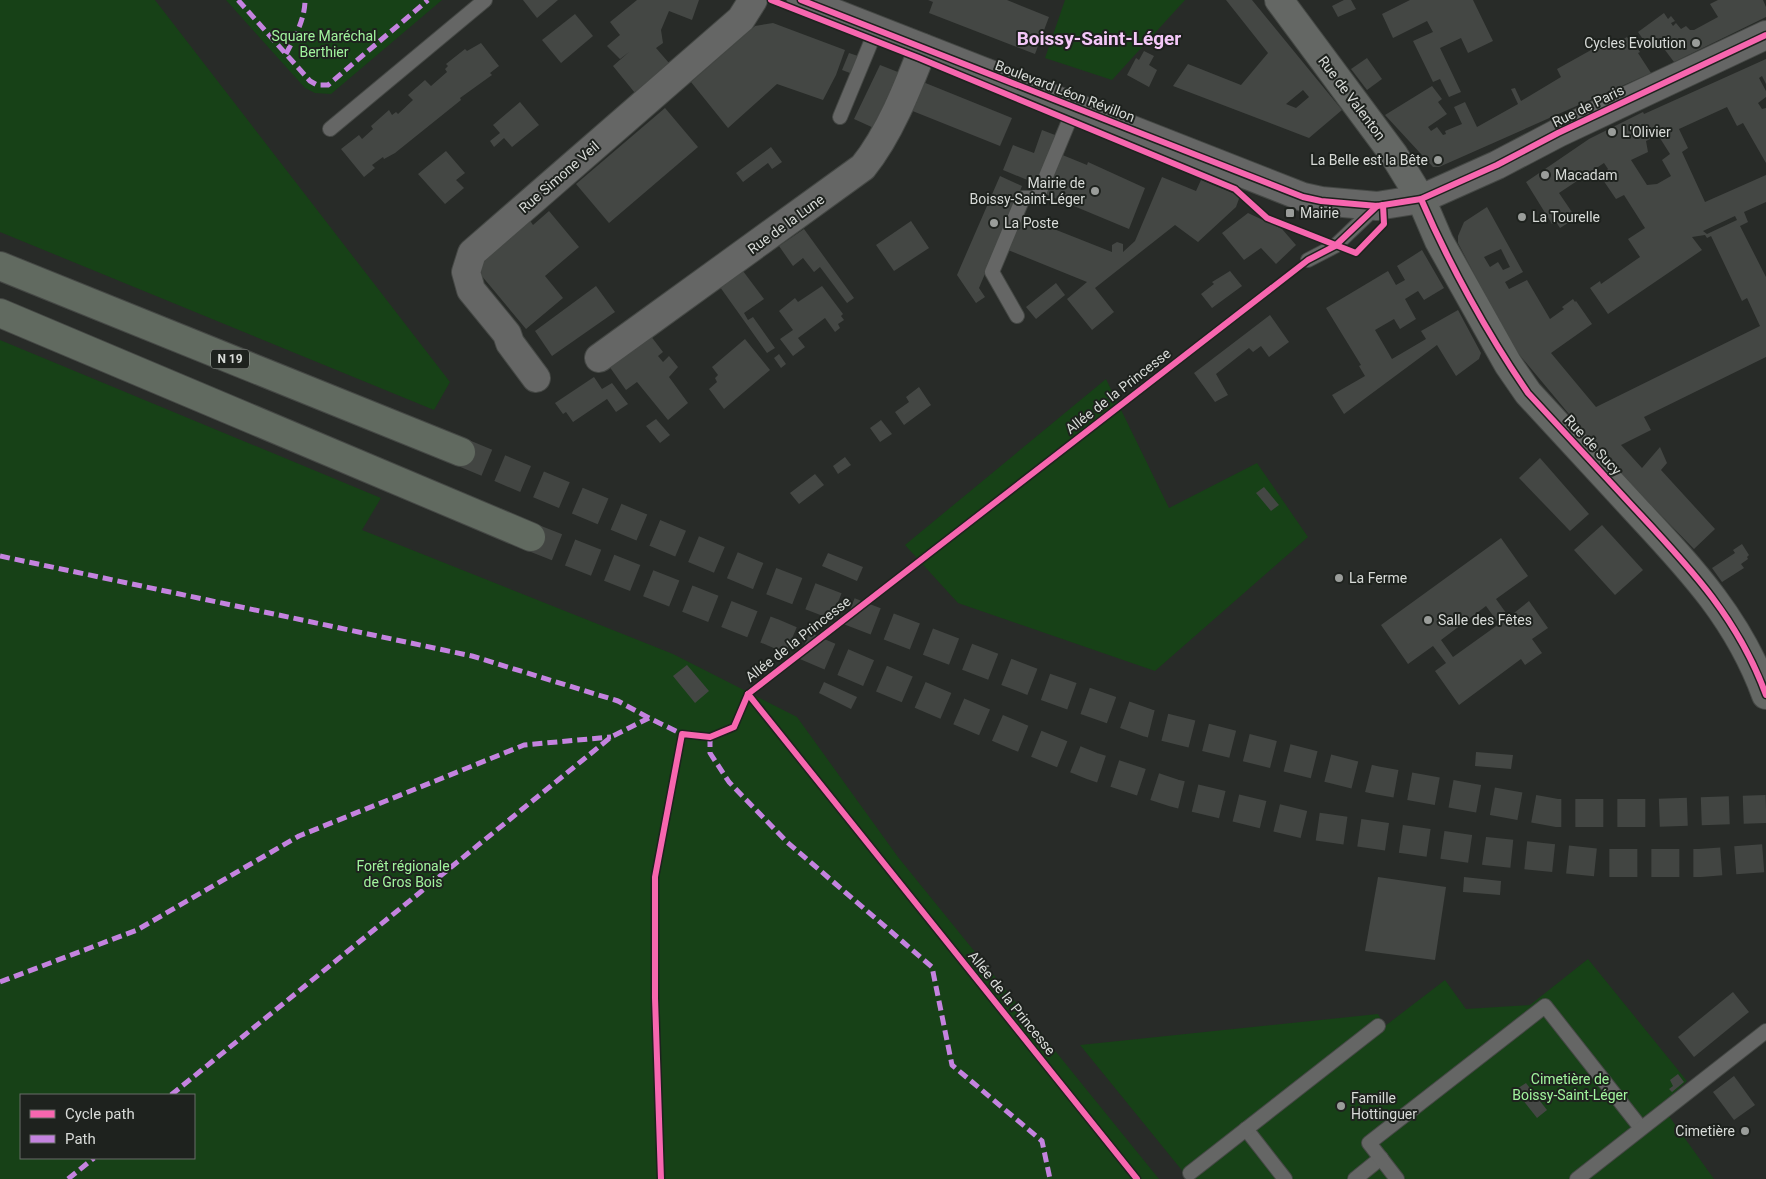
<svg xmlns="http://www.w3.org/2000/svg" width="1766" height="1179" viewBox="0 0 1766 1179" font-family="Roboto,sans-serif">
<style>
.green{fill:#174117;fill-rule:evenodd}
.building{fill:#444744;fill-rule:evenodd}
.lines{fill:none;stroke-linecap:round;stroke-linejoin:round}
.trunk-tunnel{stroke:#424542;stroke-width:28;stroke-dasharray:28 14;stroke-linecap:butt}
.service-casing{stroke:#454845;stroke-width:16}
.minor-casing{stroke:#454845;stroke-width:30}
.secondary-casing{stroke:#454845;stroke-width:30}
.trunk-casing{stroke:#454845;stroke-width:30}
.service{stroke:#656665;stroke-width:14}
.minor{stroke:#656665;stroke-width:28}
.secondary{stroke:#646764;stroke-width:28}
.trunk{stroke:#616a60;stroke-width:28}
.quiet{stroke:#c483df;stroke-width:5;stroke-dasharray:10 5;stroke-linecap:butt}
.cycleway-casing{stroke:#1e221e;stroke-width:9}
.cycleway{stroke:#f766af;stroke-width:6}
.poi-dot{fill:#9a9d9a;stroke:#1e221e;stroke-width:2}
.labels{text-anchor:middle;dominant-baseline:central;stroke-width:4;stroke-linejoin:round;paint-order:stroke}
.shield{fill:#1e221e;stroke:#a0a4a0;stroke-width:1}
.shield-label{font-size:12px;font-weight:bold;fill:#d8dbd8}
.park-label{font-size:14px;fill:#a1f49d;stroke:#1e221e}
.poi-label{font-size:14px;fill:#d8dbd8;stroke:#1e221e;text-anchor:start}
.street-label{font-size:14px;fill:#d8dbd8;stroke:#1e221e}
.district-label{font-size:19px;font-weight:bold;fill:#f4c8f8;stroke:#1e221e}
</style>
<rect width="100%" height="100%" fill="#282b28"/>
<!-- green -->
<g class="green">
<path d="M0,0h155l295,382 -16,28 -434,-178z"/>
<path d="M226,0h216l-111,94 -16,-1 -10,-5z"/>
<path d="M1065,0h120l-73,80 -67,-22z"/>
<path d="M0,340l381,158 -19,32 311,124 124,63 101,140 261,322h-1159zM21,1095h173v63h-173z"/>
<path d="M1106,379l63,129 88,-45 51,74 -153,134 -197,-68 -53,-58z"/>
<path d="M1588,959l99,122 -26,24 53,74h-525l-109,-134 298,-31 7,12 60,-46 21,29 64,-4z"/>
</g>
<!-- building -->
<g class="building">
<path d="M523,0h35l-21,18z"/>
<path d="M637,0h62l-7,20 -23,-9 -8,19 2,13 -7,5 13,15 -34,30 -22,-27 16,-14 -9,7 -13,-13 13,-11 -10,-13z"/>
<path d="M928,0h79l42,17 -14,37 -106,-41 4,-11z"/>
<path d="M1226,0h26l90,110 -33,28 -136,-52 15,-22 53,21 27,-32zM1303,90l6,7 -13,11 -10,-4z"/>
<path d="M1344,0h7l5,9 -18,8 -6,-11z"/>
<path d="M1410,0h63l20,41 -25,12 -7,-15 -21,10 21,44 -12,5 -9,-18 -7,3 -20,-41 20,-9 -6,-11 -34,17 -11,-24z"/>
<path d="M1718,0h45l3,7v10l-92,45 -15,-20 -10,6 -11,-16 26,-19 4,6 3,-3 4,5 -4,2 2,3 3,-3 5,6 5,-3 4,4h4l24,-13 -8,-13z"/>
<path d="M575,14l18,22 -32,27 -19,-23z"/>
<path d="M773,23l72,27 -9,25 -13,25 -46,-16 -49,44 -37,-46 64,-56z"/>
<path d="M1627,37l2,3 4,-3 2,3 -2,2 7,10 -2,1 13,20 -212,94h-6l-48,-52 47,-29 10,13 -4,3 9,12 -19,13 3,4 6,-4 6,8 3,-1 -1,-3 17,-7 -8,-17 11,-5 12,25 41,-23 -7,-15 4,-1 6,13 40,-24 -4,-8 52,-29 3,6z"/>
<path d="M481,43l18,23 -9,7 2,2 -32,23 1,2 -66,53 -11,6 -1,-2 -11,8 3,3 -11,9 -23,-28 18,-14 3,4 11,-10 -2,-3 18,-16 3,5 4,-3 2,2 15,-14 -5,-5 17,-15 6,6 16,-14 -2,-3 3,-3 -2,-2 19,-15 2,2z"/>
<path d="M1144,51l10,5 -5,9 8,5 -8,17 -22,-12 9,-17 3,2z"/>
<path d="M849,53l9,3 -8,17 -8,-3z"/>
<path d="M1367,58l15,21 -15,11 -16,-21z"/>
<path d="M1766,59v25l-4,-8 -3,2 7,13v6l-8,6 4,6 4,-1v55l-23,-40 -6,3 -10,-19 -48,22 9,19 -6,4 23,50 61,-27v27l-22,10 4,10 -8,4 26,51v80l-122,60 7,13 -30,15 21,23 18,-21 7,16 -6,7 54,59 -21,20 -85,-87 -97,-116 -54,-103v-7l6,-14 23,-15 36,65 -18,10 4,7 18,-9 23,39 14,-10 -2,-2 11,-8 2,3 1,-1 16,23 -41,29 45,54 164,-81 -13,-28 -5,3 -31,-65 -4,2 -2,-3 -13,2 10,13 -94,64 -18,-26 10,-7 1,3 39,-27 -12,-18 17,-11 -21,-33 -8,4 -15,-22 7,-8 -4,-6 -45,30 17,25 -16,10 -4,-6 -4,2 -26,-42 63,-43 54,-27 1,2zM1658,135l12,19 -8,6 9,16 -14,8 -10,1 -16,-25 17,-8 -2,-11zM1735,216l2,4 -30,14 -4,-3zM1501,249l9,18 -7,3 -5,-8 -8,5 -6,-10z"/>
<path d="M880,65l23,9 -27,55 -22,-10z"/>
<path d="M918,80l94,38 -12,28 -95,-38z"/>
<path d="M520,102l19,23 -27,22 -8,-9 -10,9 -4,-6 10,-8 -7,-8z"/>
<path d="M665,108l33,39 -89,76 -33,-39z"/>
<path d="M1042,130l13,5 -18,49 -34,-14 10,-25 21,8z"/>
<path d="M771,147l11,15 -10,7 -4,-6 -25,19 -7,-9z"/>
<path d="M446,151l19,22 -9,7 8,8 -19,16 -27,-30z"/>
<path d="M1060,154l27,11 1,-3 57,26 -16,41 -84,-35z"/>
<path d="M1000,176l22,10 -43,102 6,9 -9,6 -19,-28z"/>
<path d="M1162,177l34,14 5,-11 39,16 -4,11 -38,35 -23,-17 -80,63 19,24 -22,18 -25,-31 20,-17 -79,-32 13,-34 91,36v-7l5,-3 6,2v8l12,-11z"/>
<path d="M549,211l30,36 -34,29 18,22 -37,31 -45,-54 2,-19 46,-37 4,6z"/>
<path d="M1248,213l34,16 14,16 -20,19 -15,-16 -17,12 -22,-27z"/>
<path d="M911,221l18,27 -35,23 -18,-26z"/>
<path d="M804,229l50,69 -7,5 -27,-36 -6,5 -11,-14 -10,8 -14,-20z"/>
<path d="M1422,250l22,38 -20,12 -6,-9 -13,8 11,20 -16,10 -6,-10 -19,11 17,29 34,-20 -5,-8 37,-21 23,43 -2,6 -23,17 -19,-31 -93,69 -12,-19 33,-19 -6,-10 2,-1 -35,-57 62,-37 8,14 9,-5 -8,-14z"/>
<path d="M743,271l21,28 -20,14 4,7 5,-3 22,31 -8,5 -47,-66z"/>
<path d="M1230,271l12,15 -30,22 -11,-14 13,-10 -2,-2z"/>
<path d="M1056,283l9,12 -29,24 -10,-12z"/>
<path d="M596,286l19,26 -63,44 -17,-25z"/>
<path d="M822,286l21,28 -2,2 3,4 -6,4 2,4 -5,4 -10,-14 -27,20 7,9 -12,9 -13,-17 13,-9 -14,-19 16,-13 3,4z"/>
<path d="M1270,315l19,27 -20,15 -8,-11 -8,6 -4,-4 -33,26 12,21 -13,7 -21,-29z"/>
<path d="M650,335l13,17 -5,4 5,6 6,-6 9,11 -9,10 19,26 -20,17 -31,-38 -11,8 -17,-24z"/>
<path d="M745,339l25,31 -46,39 -15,-20 8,-7 -2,-4 3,-3 -6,-8z"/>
<path d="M779,354l7,10 -5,4 -7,-10z"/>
<path d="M594,377l8,12 10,-6 16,21 -12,8 -9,-13 -34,23 -7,-10 -3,2 -8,-11z"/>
<path d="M919,387l12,18 -27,20 -9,-13 14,-10 -3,-5z"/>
<path d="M656,419l14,16 -10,8 -14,-17z"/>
<path d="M881,420l11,14 -12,8 -10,-14z"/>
<path d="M845,457l6,8 -13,9 -5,-8z"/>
<path d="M1540,458l49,56 -19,17 -51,-53z"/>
<path d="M815,474l9,11 -25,19 -9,-11z"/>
<path d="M1264,487l15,18 -8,6 -15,-18z"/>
<path d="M1602,525l41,45 -28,25 -41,-45z"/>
<path d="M1501,538l27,38 -32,23 13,18 20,-16 19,27 -16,11 10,14 -17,12 -4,-6 -62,46 -24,-34 11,-8 -13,-17 -25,18 -27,-39zM1486,606l13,18 -46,33 -12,-17z"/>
<path d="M1742,544l7,11 -2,2 1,2 -7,5 3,4 -22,14 -10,-14 23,-15 -2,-3z"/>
<path d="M828,553l35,14 -6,14 -35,-15z"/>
<path d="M687,665l22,26 -14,12 -22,-27z"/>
<path d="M824,682l33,15 -6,12 -32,-16z"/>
<path d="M1476,752l37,3 -2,14 -36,-3z"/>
<path d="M1378,877l68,10 -11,73 -70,-9z"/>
<path d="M1464,877l37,4 -1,14 -37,-3z"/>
<path d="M1733,992l16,20 -55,45 -16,-20z"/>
<path d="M1678,1074l6,8 -12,10 -3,-3 4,-3 -3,-6z"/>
<path d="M1734,1076l21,29 -21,15 -21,-28z"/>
<path d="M1526,1083l21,27 -10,8 -22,-28z"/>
</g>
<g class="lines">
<!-- trunk-tunnel -->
<g class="trunk-tunnel">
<path d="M461,452l297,124 285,110 105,37 227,57 182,33h96l113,-4"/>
<path d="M531,537l241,95 247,105 73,29 82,27 132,32 179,26 116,12h99l66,-5"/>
</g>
<defs>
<g id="service">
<path d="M840,117l36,-87"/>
<path d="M330,129l155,-129"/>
<path d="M1308,260l27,-14 42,-40"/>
<path d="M1017,316l-25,-44 31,-74h14l32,-77 3,-14"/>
<path d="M1246,1129l39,50"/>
<path d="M1190,1173l188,-147"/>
<path d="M1355,1179l26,-21"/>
<path d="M1397,1179l-28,-36 176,-137 96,122"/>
<path d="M1577,1179l189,-148"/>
</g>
<g id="minor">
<path d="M801,0l502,197 18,4 56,5 44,-7 76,-34 61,-32 208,-98"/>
<path d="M599,358l264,-191c26,-32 45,-80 60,-119"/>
<path d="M536,378l-26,-35 -3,-9 -36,-44 -5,-18 6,-19 269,-234 12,-19"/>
</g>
<path id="secondary" d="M1279,0l115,155 27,44 18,42 69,123 20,29c36,39 72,78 108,117 54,58 102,108 130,185"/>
<g id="trunk">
<path d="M0,266l461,186"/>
<path d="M0,313l531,224"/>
</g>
</defs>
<!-- service casing -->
<use href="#service" class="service-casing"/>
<!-- minor casing -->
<use href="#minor" class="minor-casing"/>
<!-- secondary casing -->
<use href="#secondary" class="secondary-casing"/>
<!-- trunk casing -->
<use href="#trunk" class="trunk-casing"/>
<!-- service -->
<use href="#service" class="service"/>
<!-- minor -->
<use href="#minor" class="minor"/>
<!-- secondary -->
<use href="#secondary" class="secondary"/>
<!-- trunk -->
<use href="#trunk" class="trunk"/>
<!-- quiet -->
<g class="quiet">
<path d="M238,0l72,81 7,4h11l100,-85"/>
<path d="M286,54c9,-17 19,-35 19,-54"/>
<path d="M0,556l472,100 146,45 31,17"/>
<path d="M710,737v16l19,29 58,60 145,125 20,98 90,76 8,38"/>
<path d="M0,982l137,-52 162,-94 225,-91 87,-8"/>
<path d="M171,1095l440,-358 38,-19 33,16"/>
<path d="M68,1179l26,-21"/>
</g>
<defs>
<g id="cycleway">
<path d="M771,0l148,58 316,131 32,29 89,35 28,-29 -1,-19"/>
<path d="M801,0l502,197 18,4 56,5 44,-7 76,-34 61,-32 208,-98"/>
<path d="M1421,199c28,65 67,136 107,194 36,39 72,78 108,117 54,58 102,108 130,185"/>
<path d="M748,694l560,-434 27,-14 42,-40"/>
<path d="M748,694l389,485"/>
<path d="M661,1179l-6,-181v-121l27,-143 28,3 24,-10 14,-33"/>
</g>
</defs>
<!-- cycleway casing -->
<use href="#cycleway" class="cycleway-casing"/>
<!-- cycleway -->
<use href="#cycleway" class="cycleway"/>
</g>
<!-- markers -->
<g class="poi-dot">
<circle cx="1696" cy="43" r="5"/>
<circle cx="1612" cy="132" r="5"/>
<circle cx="1438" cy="160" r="5"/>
<circle cx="1545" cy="175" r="5"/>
<circle cx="1095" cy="191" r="5"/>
<rect x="1285" y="208" width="10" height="10" rx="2.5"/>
<circle cx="1522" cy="217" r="5"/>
<circle cx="994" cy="223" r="5"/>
<circle cx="1339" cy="578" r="5"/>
<circle cx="1428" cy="620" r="5"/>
<circle cx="1341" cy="1106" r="5"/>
<circle cx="1745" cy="1131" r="5"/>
</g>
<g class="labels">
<!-- shield labels -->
<rect class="shield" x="211" y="349.5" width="38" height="19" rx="4"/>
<g class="shield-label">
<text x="230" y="359">N 19</text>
</g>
<!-- park labels -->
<g class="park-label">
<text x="324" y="36">Square Maréchal<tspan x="324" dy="16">Berthier</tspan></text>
<text x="403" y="866">Forêt régionale<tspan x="403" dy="16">de Gros Bois</tspan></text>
<text x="1570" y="1079">Cimetière de<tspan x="1570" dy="16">Boissy-Saint-Léger</tspan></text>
</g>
<!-- poi labels -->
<g class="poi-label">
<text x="1686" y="43" text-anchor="end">Cycles Evolution</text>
<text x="1622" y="132">L'Olivier</text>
<text x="1428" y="160" text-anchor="end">La Belle est la Bête</text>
<text x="1555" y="175">Macadam</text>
<text x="1085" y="183" text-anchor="end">Mairie de<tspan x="1085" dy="16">Boissy-Saint-Léger</tspan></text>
<text x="1300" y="213">Mairie</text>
<text x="1532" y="217">La Tourelle</text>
<text x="1004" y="223">La Poste</text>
<text x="1349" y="578">La Ferme</text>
<text x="1438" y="620">Salle des Fêtes</text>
<text x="1351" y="1098">Famille<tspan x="1351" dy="16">Hottinguer</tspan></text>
<text x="1735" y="1131" text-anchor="end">Cimetière</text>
</g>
<!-- street labels -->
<g class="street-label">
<text transform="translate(1065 91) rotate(21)">Boulevard Léon Révillon</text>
<text transform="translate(1352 98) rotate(53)">Rue de Valenton</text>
<text transform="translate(1588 106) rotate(-26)">Rue de Paris</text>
<text transform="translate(559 177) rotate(-41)">Rue Simone Veil</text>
<text transform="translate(786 224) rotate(-36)">Rue de la Lune</text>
<text transform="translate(1118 391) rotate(-38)">Allée de la Princesse</text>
<text transform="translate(1593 445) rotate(47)">Rue de Sucy</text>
<text transform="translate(798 639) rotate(-38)">Allée de la Princesse</text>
<text transform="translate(1012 1003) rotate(51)">Allée de la Princesse</text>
</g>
<!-- district labels -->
<g class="district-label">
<text x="1099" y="38">Boissy-Saint-Léger</text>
</g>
</g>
<!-- legend -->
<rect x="20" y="1094" width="175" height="65" fill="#1e221e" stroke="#686c68"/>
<rect x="30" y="1110" width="25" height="8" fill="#f766af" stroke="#686c68"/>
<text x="65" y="1119" font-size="15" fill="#d8dbd8">Cycle path</text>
<rect x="30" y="1135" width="25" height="8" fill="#c483df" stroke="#686c68"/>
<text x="65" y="1144" font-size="15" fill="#d8dbd8">Path</text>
</svg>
